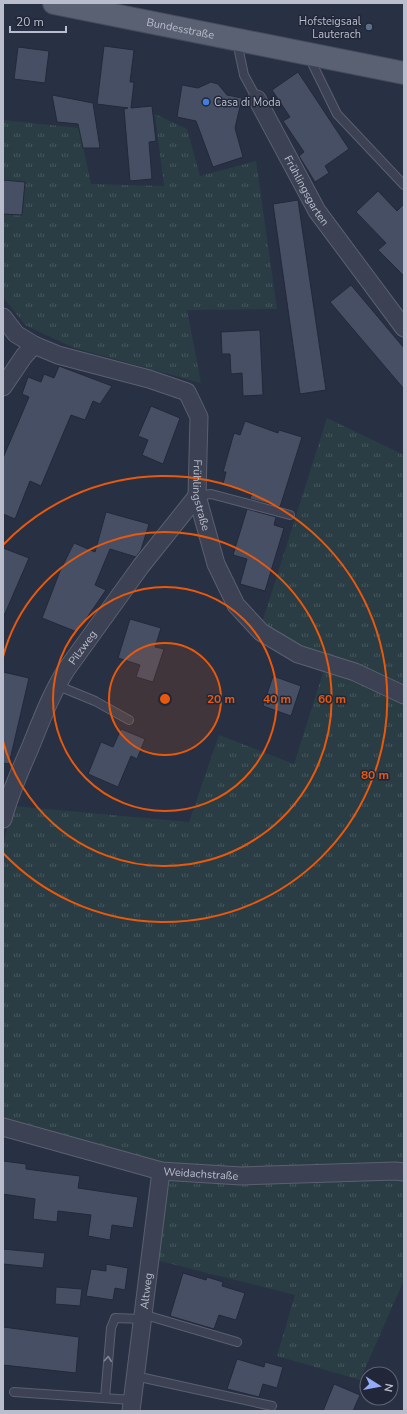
<svg xmlns="http://www.w3.org/2000/svg" width="407" height="1414" viewBox="0 0 407 1414" font-family="'Nunito Sans',sans-serif">
<style>
.grass{fill:url(#grass-tufts)}
.building{fill:#474f65;stroke:#23293a}
.lines{fill:none;stroke-linecap:round;stroke-linejoin:round}
.service-casing{stroke:#5b6070;stroke-width:10}
.minor-casing{stroke:#5b6070;stroke-width:19}
.primary-casing{stroke:#464b5c;stroke-width:24}
.service{stroke:#3c4253;stroke-width:8}
.minor{stroke:#3c4253;stroke-width:17}
.primary{stroke:#5a6173;stroke-width:22}
.oneway{stroke:#818696}
.ring{fill:none;stroke:#e8590c;stroke-width:2}
.service-dot{fill:#5c6f8a;stroke:#212738;stroke-width:1.5}
.shop-dot{fill:#3f7fe0;stroke:#212738;stroke-width:1.5}
.labels{text-anchor:middle;dominant-baseline:central;stroke-width:3;stroke-linejoin:round;paint-order:stroke}
.poi-label{font-size:11px;fill:#babecc;stroke:#212738;text-anchor:end}
.street-label{font-size:11px;fill:#babecc;stroke:#212738}
.centre{fill:#e8590c;stroke:#212738;stroke-width:2}
.ring-label{font-size:12px;text-anchor:middle;font-weight:bold;fill:#e8590c;stroke:#212738;stroke-width:3;stroke-linejoin:round;paint-order:stroke}
</style>
<defs>
<pattern id="grass-tufts" width="24" height="20" patternUnits="userSpaceOnUse"><rect width="24" height="20" fill="#2a3d44"/><path d="M3 7l-1-3M5 7V3M7 7l1-3M15 17l-1-3M17 17v-4M19 17l1-3" fill="none" stroke="#47575e"/></pattern>
</defs>
<rect width="100%" height="100%" fill="#283043"/>
<!-- grass -->
<g class="grass">
<path d="M155,114l32,15 13,47 56,-15 21,148 -90,1 14,73 -127,-35 -49,-23 -22,-28v-177l76,8 12,56 73,2z"/>
<path d="M327,418l77,37v825l-44,100 -83,-24 18,-61 -139,-35 7,-93 -160,-44v-279l10,-38 176,16 30,-87 75,29 29,-91 -61,-50z"/>
</g>
<!-- building -->
<g class="building">
<path d="M104,46l30,4 -4,32h4l-3,26 21,-2 4,35 -7,1 3,37 -22,2 -6,-72 4,-1 -31,-4z"/>
<path d="M18,47l31,4 -4,32 -31,-4z"/>
<path d="M298,72l51,77 -24,17 4,7 -14,9 -16,-26 5,-4 -21,-31 7,-4 -18,-27z"/>
<path d="M211,82l7,2 9,11 15,3 -7,30 8,29 -30,10 -17,-46 -19,-4 5,-32 16,3z"/>
<path d="M52,95l41,8 7,45h-17l-5,-24 -21,-2z"/>
<path d="M3,180l22,2 -3,33 -19,-1z"/>
<path d="M378,191l19,20 7,-7v72l-26,-26 8,-7 -30,-31z"/>
<path d="M298,200l28,190 -26,4 -27,-190z"/>
<path d="M351,285l53,63v41l-74,-87z"/>
<path d="M260,330l3,65 -20,1 -1,-23 -11,1 -1,-20h-8l-1,-22z"/>
<path d="M59,366l53,20 -12,18 -7,-3 -8,19 -14,-5 -30,71 -11,-5 -15,38 -12,-5v-56l26,-61 -7,-3 6,-17 13,5 3,-8 10,4z"/>
<path d="M151,406l29,12 -17,46 -21,-9 6,-15 -10,-4z"/>
<path d="M245,421l33,12 1,-3 23,7 -22,70 -30,-8 2,-6 -29,-9 3,-12h-3l11,-39 6,2z"/>
<path d="M247,509l29,8 -2,8 10,3 -19,63 -25,-7 7,-25 -14,-4z"/>
<path d="M106,512l43,12 -8,26 -5,7 -26,-8 -15,36 11,5 -29,42 -35,-14 18,-47 14,-28 21,9z"/>
<path d="M3,548l26,10 -26,60z"/>
<path d="M130,619l31,9 -6,19 9,2 -11,33 -17,-5 4,-12 -22,-7z"/>
<path d="M3,672l26,6 -20,86 -6,-1z"/>
<path d="M273,676l28,10 -10,30 -28,-10z"/>
<path d="M121,729l24,10 -8,20 -6,-3 -13,31 -30,-13 13,-32 12,5z"/>
<path d="M3,1161l23,3v5l54,7 -2,12 60,9 -5,31 -21,-3 -2,15 -22,-4 3,-21 -33,-4 -1,11 -24,-3 2,-20 -32,-5z"/>
<path d="M3,1249l42,4 -2,15 -40,-4z"/>
<path d="M106,1264l22,4 -3,22 -10,-2 -2,12 -27,-4 5,-27 15,2z"/>
<path d="M183,1273l23,7 1,-3 16,5 -1,4 23,7 -9,27 -17,-5 -5,14 -44,-13z"/>
<path d="M56,1287l26,2 -2,17 -25,-2z"/>
<path d="M3,1327l76,10 -3,36 -73,-8z"/>
<path d="M237,1359l27,8 1,-5 18,5 -6,21 -14,-4 -4,13 -32,-8z"/>
<path d="M334,1384l26,11 -7,16h-30z"/>
</g>
<g class="lines">
<defs>
<g id="service">
<path d="M237,42l7,33 13,24"/>
<path d="M309,57l28,57 67,71"/>
<path d="M197,496l14,-2 79,21"/>
<path d="M56,685l39,16 34,19"/>
<path d="M142,1314l95,28"/>
<path d="M135,1376l137,30"/>
<path d="M14,1392l118,8"/>
<path d="M105,1398l6,-70 4,-10 27,1"/>
</g>
<g id="minor">
<path id="s1" d="M257,99l60,112 87,117"/>
<path id="s2" d="M3,317l13,17 18,11 24,10 91,24 38,13 12,25 -2,79 19,68 20,41 25,27 37,22 57,18 49,23"/>
<path d="M3,387l21,-31 10,-11"/>
<path id="s3" d="M3,819c6,-24 17,-48 27,-71 11,-27 21,-54 36,-78l75,-104 56,-70"/>
<path id="s4" d="M3,1127l158,44 80,5 154,-5 9,1"/>
<path id="s5" d="M131,1411l30,-240"/>
</g>
<g id="primary">
<path id="s6" d="M54,3l350,70"/>
</g>
</defs>
<!-- service casing -->
<use href="#service" class="service-casing"/>
<!-- minor casing -->
<use href="#minor" class="minor-casing"/>
<!-- primary casing -->
<use href="#primary" class="primary-casing"/>
<!-- service -->
<use href="#service" class="service"/>
<!-- minor -->
<use href="#minor" class="minor"/>
<!-- primary -->
<use href="#primary" class="primary"/>
</g>
<!-- one-way arrows -->
<defs><path id="oneway-chevron" d="M-2-3.5L2.5 0L-2 3.5" fill="none" stroke-width="1.6" stroke-linecap="round" stroke-linejoin="round"/></defs>
<use class="oneway" href="#oneway-chevron" transform="translate(108 1359) rotate(-85)"/>
<!-- distance rings -->
<circle cx="165" cy="699" r="56" fill="#e8590c" fill-opacity=".12"/>
<g class="ring">
<circle cx="165" cy="699" r="56"/>
<circle cx="165" cy="699" r="112"/>
<path d="M3 657A167 167 0 1 1 3 741"/>
<path d="M3 545A223 223 0 1 1 3 853"/>
</g>
<!-- markers -->
<circle class="service-dot" cx="369" cy="27" r="4"/>
<circle class="shop-dot" cx="206" cy="102" r="4"/>
<g class="labels">
<!-- poi labels -->
<g class="poi-label">
<text x="361" y="21">Hofsteigsaal<tspan x="361" dy="13">Lauterach</tspan></text>
<text x="214" y="102" text-anchor="start">Casa di Moda</text>
</g>
<!-- street labels -->
<g class="street-label">
<text stroke="none"><textPath href="#s6" startOffset="129">Bundesstraße</textPath></text>
<text stroke="none"><textPath href="#s1" startOffset="104">Frühlingsgarten</textPath></text>
<text stroke="none"><textPath href="#s2" startOffset="309">Frühlingstraße</textPath></text>
<text stroke="none"><textPath href="#s3" startOffset="190">Pilzweg</textPath></text>
<text stroke="none"><textPath href="#s4" startOffset="204">Weidachstraße</textPath></text>
<text stroke="none"><textPath href="#s5" startOffset="121">Altweg</textPath></text>
</g>
</g>
<circle cx="165" cy="699" r="6" class="centre"/>
<g class="ring-label">
<text x="221" y="703">20 m</text>
<text x="277" y="703">40 m</text>
<text x="332" y="703">60 m</text>
<text x="375" y="779">80 m</text>
</g>
<!-- border -->
<rect width="407" height="1414" fill="none" stroke="#babecc" stroke-width="8"/>
<!-- north arrow -->
<g transform="translate(379 1386) rotate(101)"><circle r="19" fill="#212738" stroke="#5e6373"/>
<path d="M0-3L7 15L0 10L-7 15Z" fill="#94acf7"/>
<text y="-6" font-size="11" font-weight="bold" text-anchor="middle" fill="#babecc">N</text>
</g>
<!-- scale -->
<path d="M10 26v6h56v-6" fill="none" stroke="#babecc" stroke-width="2"/>
<text x="16" y="26" font-size="12" fill="#babecc" stroke="#212738" stroke-width="3" paint-order="stroke">20 m</text>
</svg>
